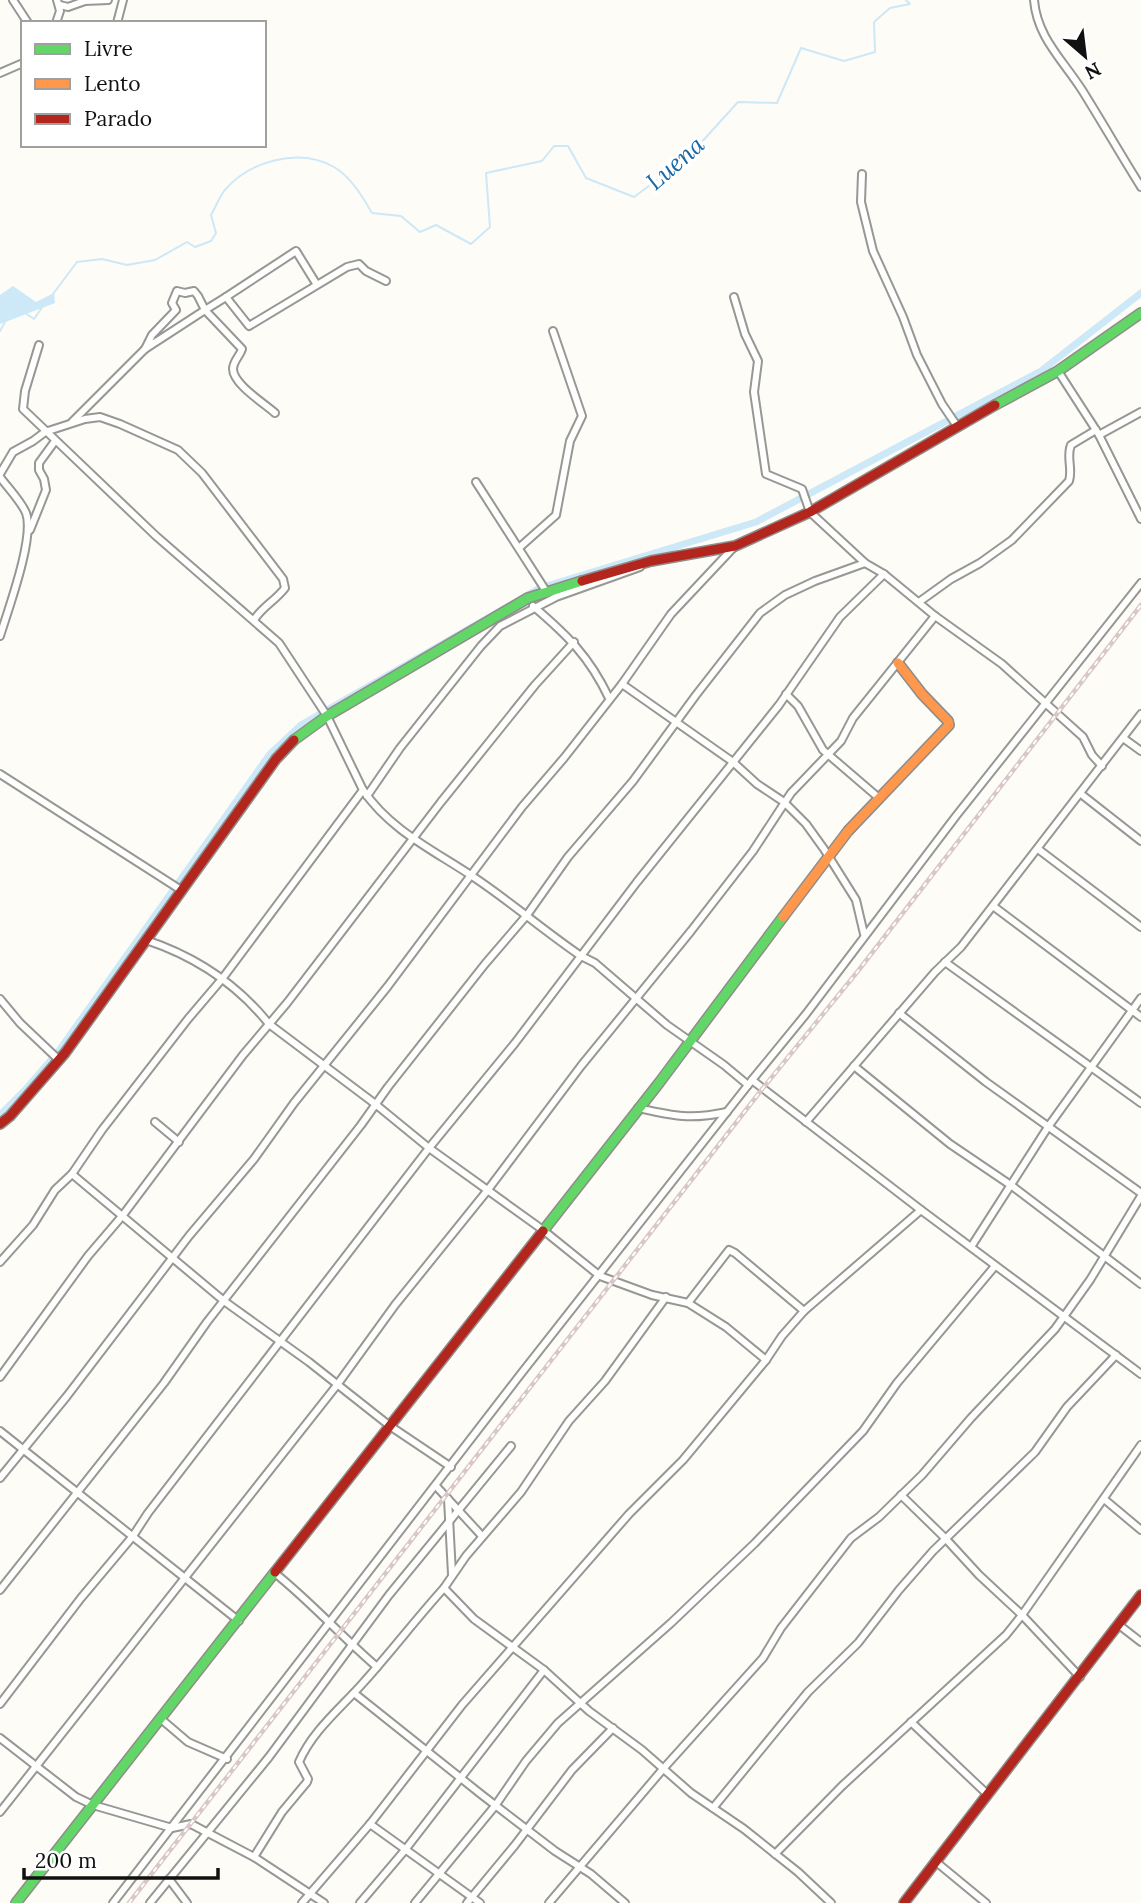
<svg xmlns="http://www.w3.org/2000/svg" width="1141" height="1903" viewBox="0 0 1141 1903" font-family="Lora,serif">
<style>
.water{fill:#cde8f7}
.lines{fill:none;stroke-linecap:round;stroke-linejoin:round}
.stream{stroke:#cde8f7;stroke-width:2}
.canal{stroke:#cde8f7;stroke-width:7}
.street-casing{stroke:#979795;stroke-width:10}
.fast-casing{stroke:#8e8d8b;stroke-width:12}
.slow-casing{stroke:#8e8d8b;stroke-width:12}
.jam-casing{stroke:#8e8d8b;stroke-width:12}
.street{stroke:#fffffe;stroke-width:6}
.fast{stroke:#63d668;stroke-width:9}
.slow{stroke:#ff974d;stroke-width:9}
.jam{stroke:#b3261e;stroke-width:9}
.rail-casing{stroke:#d9c6c7;stroke-width:4.5}
.rail{stroke:#fff;stroke-width:2;stroke-dasharray:5;stroke-linecap:butt}
.labels{text-anchor:middle;dominant-baseline:central;stroke-width:7;stroke-linejoin:round;paint-order:stroke}
.water-label{font-size:24px;font-style:italic;fill:#1768a6;stroke:#fff}
</style>
<rect width="100%" height="100%" fill="#fdfcf7"/>
<!-- water -->
<path class="water" d="M13,286l23,16 18,-9 1,10 -55,21v-29z"/>
<g class="lines">
<!-- stream -->
<g class="stream">
<path d="M53,294l24,-32 25,-3 25,6 28,-5 32,-18 8,5 16,-6 5,-8 -5,-18c4,-7 8,-17 13,-24 25,-30 75,-44 110,-24 17,10 28,29 38,46l29,3 19,16 16,-7 35,19 19,-17 -4,-54 56,-12 12,-15h14l18,32 48,19 54,-40 50,-55 39,1 24,-55 43,13 31,-9 -1,-30 16,-14 20,-4 -4,-4"/>
<path d="M25,313l9,6 9,-13"/>
<path d="M0,331l6,-11"/>
</g>
<!-- canal -->
<path class="canal" d="M0,1115l25,-25 33,-38 212,-298 31,-29 239,-137 216,-66 285,-151 100,-78"/>
<defs>
<g id="street">
<path d="M13,0l15,23"/>
<path d="M1034,0c3,37 28,59 48,90 20,32 39,65 59,97"/>
<path d="M60,5l8,2 17,-6 23,-1"/>
<path d="M56,23l4,-12 -3,-11"/>
<path d="M117,23l6,-23"/>
<path d="M0,73l23,-10"/>
<path d="M862,174l-1,28 12,49 30,66 14,38 25,49 15,22"/>
<path d="M317,285l-21,-34 -70,46 23,29 98,-59 12,-3 7,7 20,10"/>
<path d="M226,297l-21,13 -60,39 7,-14 24,-25 -4,-7 5,-12 8,2 9,-2 4,5 7,14 37,39c-2,7 -9,12 -9,20 0,15 31,34 42,44"/>
<path d="M734,297l11,37 13,27 -4,31 12,82 36,15 8,23 55,51 19,11 51,42 67,48 81,73 9,18 10,11"/>
<path d="M1058,371l38,59"/>
<path d="M72,422l73,-73"/>
<path d="M1099,435l42,84"/>
<path d="M0,474l13,-22 20,-11 12,-9 40,-13 15,-2 20,7 58,26 24,23 81,106 2,9c-10,13 -23,19 -31,32"/>
<path d="M0,477c8,11 21,24 26,36 9,24 -18,97 -26,123"/>
<path d="M476,482l70,109"/>
<path d="M30,530l16,-40 -2,-11 -5,-9v-7l16,-22"/>
<path d="M520,547l36,-32 14,-74 12,-25 -29,-85"/>
<path d="M919,602l32,-23 29,-16 32,-23 57,-59c4,-12 -3,-24 2,-36l25,-15 3,5 42,-23"/>
<path d="M533,606c34,29 56,50 76,92"/>
<path d="M622,684l111,78 24,22 27,18 22,22 18,25 32,51 8,34"/>
<path d="M786,694l12,12 25,44 56,48"/>
<path d="M1123,738l18,13"/>
<path d="M0,774l181,116"/>
<path d="M363,790c27,40 70,60 109,86 38,25 72,55 109,80l14,7 72,62 57,40 24,20"/>
<path d="M1081,794l60,47"/>
<path d="M367,796l33,-48 81,-102 19,-20 56,-29 84,-30"/>
<path d="M1038,849l103,78"/>
<path d="M993,906l148,111"/>
<path d="M146,940c48,16 91,44 123,84l105,79 55,45 114,82 57,46 52,19 36,8 38,24 40,33"/>
<path d="M945,962l196,141"/>
<path d="M0,999l20,24 39,37"/>
<path d="M899,1013l87,69 155,111"/>
<path d="M854,1066l96,78 62,42 129,98"/>
<path d="M752,1080l54,-66 150,-198 185,-233"/>
<path d="M638,1108c36,8 52,12 89,4"/>
<path d="M155,1122l24,20"/>
<path d="M806,1122l129,-150 26,-25 180,-233"/>
<path d="M72,1174l152,127 85,61 81,64 61,41"/>
<path d="M971,1247l77,-120 93,-129"/>
<path d="M0,1262l33,-37 22,-35 17,-16 30,-44 86,-111 34,-40 141,-189 -36,-74 -48,-73 -123,-107 -133,-127 2,-18 14,-46"/>
<path d="M666,1297l-61,84 -36,40 -48,71 -55,64 -22,32 30,31 70,51 45,41 53,39 49,43 53,36 54,43 33,31"/>
<path d="M688,1303l41,-53 6,3 69,58"/>
<path d="M0,1377l88,-121 35,-41 120,-160 44,-52 154,-201 94,-117 39,-43"/>
<path d="M0,1431l239,190"/>
<path d="M0,1478l67,-82 122,-160 65,-77 40,-56 94,-117 134,-179 42,-49 58,-74 49,-70 63,-67"/>
<path d="M436,1486l46,50"/>
<path d="M901,1495l44,43 34,37 43,40 58,62"/>
<path d="M448,1499l4,75"/>
<path d="M1104,1499l37,31"/>
<path d="M276,1574c36,29 66,63 101,93"/>
<path d="M0,1590l164,-207 43,-61 154,-197 27,-38 97,-123 42,-49 41,-58 65,-76 63,-86 64,-82 25,-18 30,-14 50,-18"/>
<path d="M1119,1625l22,17"/>
<path d="M354,1693l128,102 73,56 36,23 34,29"/>
<path d="M0,1704l81,-106 52,-62 15,-23 281,-365 86,-105 122,-161 142,-177 61,-88 44,-43"/>
<path d="M161,1719l27,23 39,17"/>
<path d="M911,1722l75,71"/>
<path d="M0,1738l76,59 17,8 79,23 19,-4 63,33 70,46"/>
<path d="M713,1808l95,-116 50,-49 41,-53 34,-39 102,-99 32,-45 49,-52"/>
<path d="M0,1812l337,-427 58,-80 92,-114 94,-125 110,-135 62,-80 38,-58 50,-52 12,-23 82,-102"/>
<path d="M370,1824l110,79"/>
<path d="M775,1854l67,-68 164,-151 16,-20 119,-170"/>
<path d="M254,1857l28,-45 25,-30 1,-3 -9,-17c14,-32 42,-54 64,-79 28,-31 53,-64 81,-95"/>
<path d="M935,1861l51,42"/>
<path d="M169,1879l18,24"/>
<path d="M113,1903l407,-528 232,-295 169,130 220,164"/>
<path d="M150,1903l119,-146 120,-162 122,-149"/>
<path d="M302,1903l68,-79 92,-119 167,-191 54,-54 83,-100 16,-24 22,-25 117,-101"/>
<path d="M360,1903l45,-53 139,-180"/>
<path d="M415,1903l80,-97 31,-45 32,-38 113,-100 84,-80 108,-112 34,-48 98,-117"/>
<path d="M467,1903l48,-58 57,-75 41,-42"/>
<path d="M549,1903l114,-134 100,-111 18,-30 70,-90 28,-21 43,-42 49,-57 84,-89 35,-49 51,-84"/>
</g>
<g id="fast">
<path d="M995,405l63,-34 83,-58"/>
<path d="M294,740l33,-24 201,-118 54,-17"/>
<path d="M543,1231l116,-148 124,-166"/>
<path d="M16,1903l259,-331"/>
</g>
<path id="slow" d="M783,917l65,-86 101,-106 -1,-4 -26,-27 -24,-31"/>
<g id="jam">
<path d="M582,581l69,-20 84,-15 75,-34 185,-107"/>
<path d="M0,1124l10,-8 55,-63 211,-294 18,-19"/>
<path d="M275,1572l268,-341"/>
<path d="M904,1903l237,-308"/>
</g>
</defs>
<!-- street casing -->
<use href="#street" class="street-casing"/>
<!-- fast casing -->
<use href="#fast" class="fast-casing"/>
<!-- slow casing -->
<use href="#slow" class="slow-casing"/>
<!-- jam casing -->
<use href="#jam" class="jam-casing"/>
<!-- street -->
<use href="#street" class="street"/>
<!-- fast -->
<use href="#fast" class="fast"/>
<!-- slow -->
<use href="#slow" class="slow"/>
<!-- jam -->
<use href="#jam" class="jam"/>
<defs>
<path id="rail" d="M129,1903l634,-815 95,-117 283,-366"/>
</defs>
<!-- rail casing -->
<use href="#rail" class="rail-casing"/>
<!-- rail -->
<use href="#rail" class="rail"/>
</g>
<g class="labels">
<!-- water labels -->
<g class="water-label">
<text transform="translate(675 163) rotate(-41)">Luena</text>
</g>
</g>
<!-- legend -->
<rect x="21" y="21" width="245" height="126" fill="#ffffff" stroke="#a0a0a0" stroke-width="2"/>
<rect x="35" y="44" width="35" height="10" fill="#63d668" stroke="#a0a0a0" stroke-width="2"/>
<text x="84" y="56" font-size="21" fill="#111111">Livre</text>
<rect x="35" y="79" width="35" height="10" fill="#ff974d" stroke="#a0a0a0" stroke-width="2"/>
<text x="84" y="91" font-size="21" fill="#111111">Lento</text>
<rect x="35" y="114" width="35" height="10" fill="#b3261e" stroke="#a0a0a0" stroke-width="2"/>
<text x="84" y="126" font-size="21" fill="#111111">Parado</text>
<!-- north arrow -->
<g transform="translate(1085 56) rotate(152)" stroke="#ffffff" stroke-width="5" paint-order="stroke">
<path d="M0-5L12 26L0 18L-12 26Z" fill="#111111"/>
<text y="-10" font-size="19" font-weight="bold" text-anchor="middle" fill="#111111">N</text>
</g>
<!-- scale -->
<path d="M24 1868v10h194v-10" fill="none" stroke="#111111" stroke-width="3.5"/>
<text x="35" y="1868" font-size="21" fill="#111111" stroke="#ffffff" stroke-width="5" paint-order="stroke">200 m</text>
</svg>
